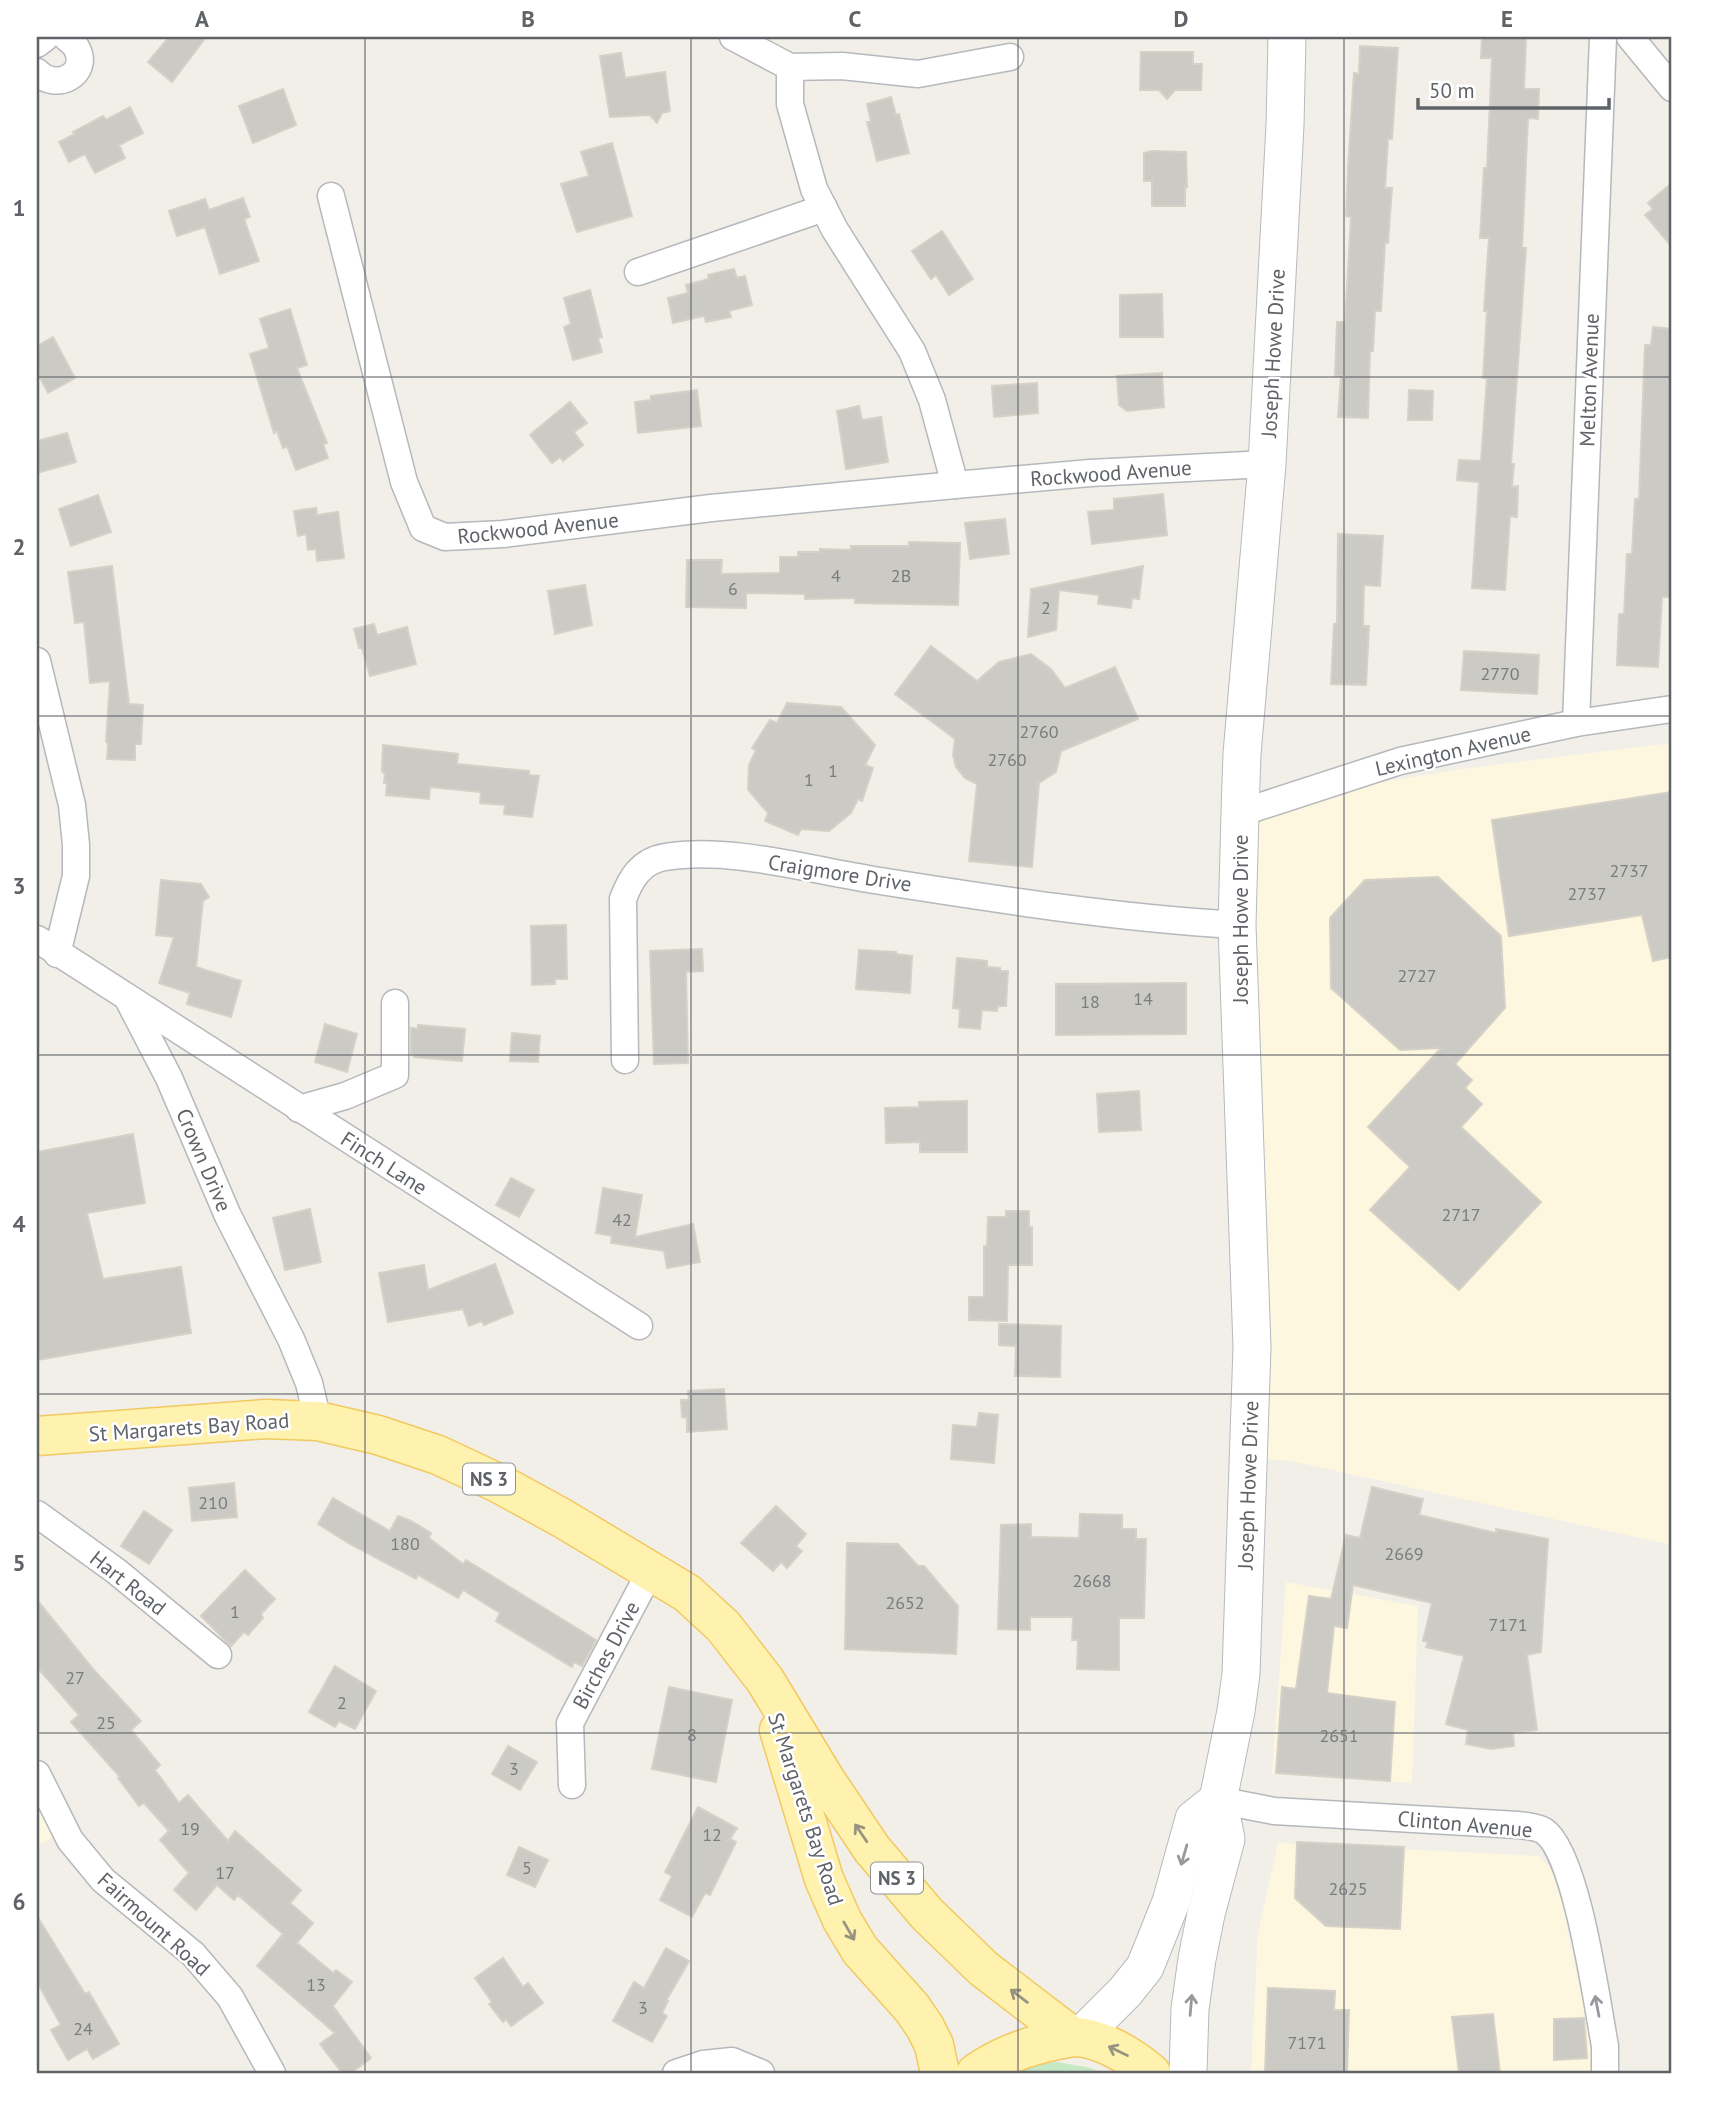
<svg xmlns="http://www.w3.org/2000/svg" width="1709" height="2110" viewBox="0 0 1709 2110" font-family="'PT Sans',sans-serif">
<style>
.commercial{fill:#fef7e0}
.green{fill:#c5e8c5}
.building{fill:#cccac5;stroke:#d6d1c6;stroke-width:2}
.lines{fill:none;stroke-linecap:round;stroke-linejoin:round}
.minor-casing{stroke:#b5b8bc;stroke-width:29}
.secondary-casing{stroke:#b6babf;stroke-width:39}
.primary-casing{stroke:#f2c960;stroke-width:41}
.minor{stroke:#fff;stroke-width:26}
.secondary{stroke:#fff;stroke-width:37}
.primary{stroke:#fff2af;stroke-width:38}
.oneway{stroke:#979581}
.oneway2{stroke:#979a9d}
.grid{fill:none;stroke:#5f6368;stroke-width:2;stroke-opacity:0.55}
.labels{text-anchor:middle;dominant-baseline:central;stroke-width:5;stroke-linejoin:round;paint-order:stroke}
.number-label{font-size:18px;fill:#7a7d7f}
.shield{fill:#fff;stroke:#8f9295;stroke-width:2}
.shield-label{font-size:19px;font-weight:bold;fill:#5f6368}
.street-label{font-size:21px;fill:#5f6368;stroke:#fff}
.neatline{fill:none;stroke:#5f6368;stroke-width:2.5}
.grid-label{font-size:23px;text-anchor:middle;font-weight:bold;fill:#5f6368}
</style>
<rect width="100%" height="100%" fill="#f1efe8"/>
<!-- commercial -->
<g class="commercial">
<path d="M1672,743v802l-381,-84 -39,-3 -11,-653 221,-36z"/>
<path d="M1286,1582l132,24 -6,177 -140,-10z"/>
<path d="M37,1798l18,38 -18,10z"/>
<path d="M1278,1843l261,13 17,19 37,175 1,23h-343l7,-140z"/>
</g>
<!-- green -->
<path class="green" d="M1057,2062l34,6 10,5h-90l12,-6z"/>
<!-- building -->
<g class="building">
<path d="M169,37h37l-34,45 -24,-20z"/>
<path d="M1482,37h44l-2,52h15l-1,30 -10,-1 -6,130h4l-15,216h3l-2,23 6,-1 -1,31 -7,-1 -5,74 -33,-2 7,-106 -22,-2 2,-20 22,1 6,-83h-4l4,-67h-3l5,-73h-9l4,-70h3l5,-110h-11z"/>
<path d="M1360,46l38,2 -6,91h-4l-3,49h7l-4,55h-3l-4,68h-6l-2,40h-3l-2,67 -30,-1 3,-41h-6l2,-54h8l6,-105 -5,-1 2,-47 6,-96 5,1z"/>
<path d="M1141,52h52v12h9l-1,26h-26l-8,9 -8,-9h-19z"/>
<path d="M621,53l4,25 40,-6 5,39 -8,2 -5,10 -7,-8 -40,2 -10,-61z"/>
<path d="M283,89l13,36 -43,18 -14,-37z"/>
<path d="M891,97l5,18 3,-1 10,39 -32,8 -10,-39h4l-4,-18z"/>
<path d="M130,107l13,26 -24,12 6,13 -30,15 -10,-19 -16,8 -10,-20 16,-8 -2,-2 30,-16 3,4z"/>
<path d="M612,143l20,73 -55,16 -16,-48 28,-8 -8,-24z"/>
<path d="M1152,151l34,1 1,35 -2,-1v20h-33v-25h-8v-28z"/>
<path d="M1672,183v64l-27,-32 8,-6 -5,-6z"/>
<path d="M243,198l7,19 -6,2 15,42 -39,13 -15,-47 -28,9 -8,-25 36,-12 4,11z"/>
<path d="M942,231l31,48 -24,16 -13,-20 -5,4 -19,-28z"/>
<path d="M734,269l3,9 8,-2 7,29 -23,6 2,6 -25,5 -2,-6 -31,7 -5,-25 20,-5 -2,-8 23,-6 -1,-4z"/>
<path d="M590,290l12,47 -4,1 4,14 -29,8 -9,-33 7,-3 -7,-26z"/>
<path d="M1162,294l1,43h-43v-42z"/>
<path d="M290,309l17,56 -10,3 30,75 -4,1 5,14 -32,12 -9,-24 -4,2 -6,-17 -3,2 -24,-79 19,-6 -9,-29z"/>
<path d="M1653,327l19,2v268h-10l-4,70 -41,-2 2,-51h5l3,-60h5l3,-55h4l6,-154h6z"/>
<path d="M53,337l22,41 -27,15 -11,-21v-26z"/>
<path d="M1162,373l2,34 -37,4 -8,-6 -2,-29z"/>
<path d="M1037,383l1,30 -44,4 -2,-31z"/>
<path d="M697,390l4,36 -63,7 -3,-31 16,-2v-4z"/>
<path d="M1409,390l24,1 -1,29h-24z"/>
<path d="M570,402l17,21 -13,9 9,13 -20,16 -3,-4 -8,6 -22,-28z"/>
<path d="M859,406l3,14 19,-3 7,45 -42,7 -9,-58z"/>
<path d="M67,433l9,29 -39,11v-32z"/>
<path d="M1163,494l4,41 -75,9 -4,-32 26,-2v-11z"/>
<path d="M98,495l13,37 -40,14 -12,-37z"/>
<path d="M316,508l1,7 21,-3 6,46 -27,3 -1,-12 -8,1 -2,-16 -8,2 -4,-25z"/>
<path d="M1005,519l4,35 -39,5 -5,-36z"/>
<path d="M1338,534l45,2 -3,50 -16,-1 -1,41h6l-3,59 -35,-1 3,-60h3z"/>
<path d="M909,542l51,1 -2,62 -103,-2v-5l-50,1v-5l-59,-1v15l-60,-1 1,-47h35l-1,14 59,-1v-16h18v-5h22v-3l31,1v-4h58z"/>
<path d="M112,566l17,138 14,1 -2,39h-6v16l-28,-1 1,-16 -2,-1 4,-61 -20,2 -6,-61 -9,1 -7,-51z"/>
<path d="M1143,566l-4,33 -7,-1 -1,10 -33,-4 1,-9 -40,-5 -3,40 -28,7 3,-48z"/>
<path d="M585,585l7,40 -37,9 -7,-43z"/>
<path d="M374,624l3,11 30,-8 9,37 -46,12 -8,-28h-3l-5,-19z"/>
<path d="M931,646l46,35 22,-19 32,-8 20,15 14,19 50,-21 23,52 -77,32 -5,21 -17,11 -7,84 -63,-6 8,-77 -12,-6 -9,-11 -3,-12 2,-16 -60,-45z"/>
<path d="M1464,651l75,4 -2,39 -76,-4z"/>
<path d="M787,703l54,4 34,38 -10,20 8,3 -11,33 -4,-2 -7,14 -22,18 -28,-2 -3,6 -33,-14 3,-8 -20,-23 1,-25 7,-15 -4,-2 18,-28 7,3z"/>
<path d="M383,745l75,9 -1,10 72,7v4l10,1 -7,41 -28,-3 1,-9 -25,-2 1,-11 -51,-5 -1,12 -43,-4 1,-12h-3l1,-9 -3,-3z"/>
<path d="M1672,792v165l-19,4 -11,-46 -133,21 -17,-116z"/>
<path d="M1438,877l63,59 4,72 -50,56 17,16 -7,8 17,16 -21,23 80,75 -82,88 -89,-80 40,-43 -42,-40 73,-79 -41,2 -69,-62 -1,-70 35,-38z"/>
<path d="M161,880l40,4 8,13 -6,4 -7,66 45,14 -10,36 -44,-13 3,-11 -31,-10 15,-46 -18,-2z"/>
<path d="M566,925l1,54h-12v5l-23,1 -1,-59z"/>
<path d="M702,949l1,22 -17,1 2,91 -34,1 -4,-113z"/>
<path d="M859,950l37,2v2l16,2 -2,37 -54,-4z"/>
<path d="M957,958l30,3v6l13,1v3h8l-2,35h-8l-1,5 -15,-1 -2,19 -21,-2 1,-18 -7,-1z"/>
<path d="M1186,983v51l-130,1v-51z"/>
<path d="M325,1024l32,10 -10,38 -32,-10z"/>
<path d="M418,1025l47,4 -3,32 -48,-4 1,-3h-4v-26l7,1z"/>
<path d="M512,1033l28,3 -2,26 -28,-1z"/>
<path d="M1139,1091l2,39 -42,2 -2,-38z"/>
<path d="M967,1101v51h-47v-10l-34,1 -1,-35 34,-1v-5z"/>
<path d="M133,1134l12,69 -58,10 16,66 78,-12 10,66 -154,27v-208z"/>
<path d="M511,1178l23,12 -15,27 -23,-12z"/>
<path d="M603,1188l39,7 -7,42 58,-13 7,38 -33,6 -3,-17 -53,-8 1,-7 -16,-3z"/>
<path d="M310,1209l11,53 -36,8 -12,-52z"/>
<path d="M1006,1211h23v16h3v38h-24l-1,56 -38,-1v-23h15v-51h3l1,-29h18z"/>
<path d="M495,1264l18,49 -29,12 -2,-4 -13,5 -6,-17 -75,13 -9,-49 45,-8 4,25z"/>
<path d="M999,1324l62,2 -1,51 -45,-1 1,-30 -17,-1z"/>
<path d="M724,1389l3,40 -40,3v-14l-5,-1 -1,-17h8l-1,-9z"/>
<path d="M979,1413l19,2 -4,48 -43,-4 2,-34 24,2z"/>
<path d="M234,1483l3,34 -45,4 -3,-33z"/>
<path d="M1372,1487l51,12 -4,16 77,18v-4l52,10 -7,113 -14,3 10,75 -24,3 1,13 -23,3 -25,-5 2,-14 -22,-6 18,-68 -38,-9 2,-5 -5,-1 9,-38 -79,-18 -6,43 -13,-2 -7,67 68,9 -5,79 -114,-8 6,-86 14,2 13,-93 22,3 15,-64 14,3z"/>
<path d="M333,1498l57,33 8,-15 13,5 20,12 -2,5 34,26 3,-4 130,80 -14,26 -8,-4 -2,5 -76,-46 4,-8 -37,-23 -5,8 -40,-23 -2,4 -66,-35 -32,-20z"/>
<path d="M776,1506l30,28 -10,12 6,5 -15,17 -6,-6 -8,9 -32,-28z"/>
<path d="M144,1511l28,19 -23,34 -28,-18z"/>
<path d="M1080,1514l42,1v14h14v10h10l-2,79h-25v52l-42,-1 1,-29h-6l1,-23h-43v13l-32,-1 3,-104 30,-1v13l48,1z"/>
<path d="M847,1543l51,1 20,22h6l34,40 -2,48 -111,-5z"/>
<path d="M245,1570l30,29 -14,15 2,4 -15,17 -4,-3 -13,14 -30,-30z"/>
<path d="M37,1600l56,69 48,52 -10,9 29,35 -5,5 24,33 9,-8 40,46 7,-10 66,59 -11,13 23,20 -16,20 36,30 3,-3 16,12 -19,24 38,52 -20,15h-9l-22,-29 15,-11 -78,-67 26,-32 -45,-39 -4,5 -17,-15 -21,25 -22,-20 15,-17 -29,-33 9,-9 -25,-28 -5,3 -21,-28 2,-1 -49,-55 8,-7 -42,-48z"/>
<path d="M335,1666l41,25 -21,38 -16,-8 -4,6 -26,-15z"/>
<path d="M669,1687l63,13 -16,82 -64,-13z"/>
<path d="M508,1746l29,16 -17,28 -28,-16z"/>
<path d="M698,1807l39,21 -7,11 6,3 -26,53 -5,-2 -13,24 -32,-17 12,-24 -7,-4z"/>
<path d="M1297,1842l107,5 -4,82 -74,-3 -31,-28z"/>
<path d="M519,1847l29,13 -13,27 -28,-12z"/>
<path d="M37,1916l48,78 4,-2 30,52 -26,15 -6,-10 -19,11 -17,-30 10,-5 -24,-43z"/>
<path d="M666,1948l23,13 -23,40h2l-6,12 5,3 -15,26 -39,-21 21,-39 10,6z"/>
<path d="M503,1958l20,29 5,-4 15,20 -32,23 -5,-7 -3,3 -14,-18 3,-2 -17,-24z"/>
<path d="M1268,1988l67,3 -1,19h15l-2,63h-82z"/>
<path d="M1493,2014l7,59h-41l-7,-56z"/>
<path d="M1584,2018l3,40 -33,2v-41z"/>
</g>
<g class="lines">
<defs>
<g id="minor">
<path d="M733,37l57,30 52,-1 76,8 92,-17"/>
<path d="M1630,37l42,51"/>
<path d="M37,44l9,-7"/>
<path d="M790,67v37l24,85 21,41 77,121 20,49 23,85"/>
<path d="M37,72c19,20 53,2 40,-23 -2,-5 -7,-8 -11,-12"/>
<path d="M331,196l73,286 19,46 22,9 58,-3 208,-26 244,-23 135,-12 177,-9"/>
<path d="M638,272l186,-64"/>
<path d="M37,661l35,144 4,40v31l-19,78"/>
<path d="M1576,723l27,-686"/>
<path d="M1240,813l160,-52 176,-38 96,-14"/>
<path d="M37,939l602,387"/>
<path d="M129,1001l40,77 59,138 63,123 18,44 9,38"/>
<path d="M625,1060l-2,-161c8,-21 18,-38 42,-42 64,-11 145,13 209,23 120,19 242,38 363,45"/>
<path d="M299,1109l46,-13 50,-21v-72"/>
<path d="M37,1514l79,57 102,84"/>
<path d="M37,1774l33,66 33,40 90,74 37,43 42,76"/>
<path d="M572,1785l-2,-62 81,-153"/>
<path d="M1218,1800l56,11 244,14c9,1 19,2 26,6 33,22 53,173 61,215v27"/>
<path d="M676,2073l27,-9 29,-3 29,12"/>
</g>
<g id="secondary">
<path d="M1080,2037l45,-45 20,-25 26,-65 23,-83 24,-19"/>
<path d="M1188,2073l2,-64 7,-50 9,-45 20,-75 -8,-39 18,-89 5,-37 11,-327 -15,-422 3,-112 2,-59 25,-290 18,-339 2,-88"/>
</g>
<g id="primary">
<path d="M37,1436l229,-17 52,2 60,14 60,20 62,29 62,34 125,75 36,33 42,54 60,99 47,70 55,65 57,55 89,68"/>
<path d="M779,1730l45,149 18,41 18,30 52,58 13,19 9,18 6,28"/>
<path d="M976,2073c30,-21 62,-30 97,-36 27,0 58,19 78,36"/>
</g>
</defs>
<!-- minor casing -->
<use href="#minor" class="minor-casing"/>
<!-- secondary casing -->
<use href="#secondary" class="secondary-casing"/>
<!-- primary casing -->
<use href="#primary" class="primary-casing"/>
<!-- minor -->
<use href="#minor" class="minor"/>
<!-- secondary -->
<use href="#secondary" class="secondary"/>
<!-- primary -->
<use href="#primary" class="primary"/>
</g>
<!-- one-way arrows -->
<defs><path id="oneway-shaft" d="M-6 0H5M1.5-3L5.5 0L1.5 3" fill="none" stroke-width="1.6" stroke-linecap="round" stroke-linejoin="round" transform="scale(1.75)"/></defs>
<g class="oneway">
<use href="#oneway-shaft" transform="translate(861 1833) rotate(-124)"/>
<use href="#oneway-shaft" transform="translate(849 1931) rotate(60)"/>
<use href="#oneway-shaft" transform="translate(1019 1996) rotate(-143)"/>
<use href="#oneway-shaft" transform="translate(1118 2051) rotate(-154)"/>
</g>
<g class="oneway2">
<use href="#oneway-shaft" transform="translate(1184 1855) rotate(106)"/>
<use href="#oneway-shaft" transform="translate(1191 2005) rotate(-85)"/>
<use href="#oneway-shaft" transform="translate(1597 2006) rotate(-101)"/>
</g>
<!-- grid -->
<path class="grid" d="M365,37v2036M691,37v2036M1018,37v2036M1344,37v2036M37,377h1635M37,716h1635M37,1055h1635M37,1394h1635M37,1733h1635"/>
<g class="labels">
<!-- number labels -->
<g class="number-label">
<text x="836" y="575">4</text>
<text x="901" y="575">2B</text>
<text x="733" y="588">6</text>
<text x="1046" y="607">2</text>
<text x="1500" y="673">2770</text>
<text x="1039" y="731">2760</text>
<text x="1007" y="759">2760</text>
<text x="833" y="770">1</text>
<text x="809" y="779">1</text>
<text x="1629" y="870">2737</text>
<text x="1587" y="893">2737</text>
<text x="1417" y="975">2727</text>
<text x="1143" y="998">14</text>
<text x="1090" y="1001">18</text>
<text x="1461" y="1214">2717</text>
<text x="622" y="1219">42</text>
<text x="213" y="1502">210</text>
<text x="405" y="1543">180</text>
<text x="1404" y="1553">2669</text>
<text x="1092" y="1580">2668</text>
<text x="905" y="1602">2652</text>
<text x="235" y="1611">1</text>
<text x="1508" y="1624">7171</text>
<text x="75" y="1677">27</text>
<text x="342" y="1702">2</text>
<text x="106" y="1722">25</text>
<text x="692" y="1734">8</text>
<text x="1339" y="1735">2651</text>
<text x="514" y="1768">3</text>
<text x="190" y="1828">19</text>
<text x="712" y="1834">12</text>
<text x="527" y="1867">5</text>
<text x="225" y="1872">17</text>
<text x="1348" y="1888">2625</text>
<text x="316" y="1984">13</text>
<text x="643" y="2007">3</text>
<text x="83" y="2028">24</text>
<text x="1307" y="2042">7171</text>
</g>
<!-- shield labels -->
<g class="shield">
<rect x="463" y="1463.5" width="52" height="31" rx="5"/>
<rect x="871" y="1862.5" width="52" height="31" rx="5"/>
</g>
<g class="shield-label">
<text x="489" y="1479">NS 3</text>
<text x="897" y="1878">NS 3</text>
</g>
<!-- street labels -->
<g class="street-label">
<text transform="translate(1273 353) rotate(-87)">Joseph Howe Drive</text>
<text transform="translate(1589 380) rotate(-88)">Melton Avenue</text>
<text transform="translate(1111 473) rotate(-4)">Rockwood Avenue</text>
<text transform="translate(538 528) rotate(-6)">Rockwood Avenue</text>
<text transform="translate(1453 751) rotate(-13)">Lexington Avenue</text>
<text transform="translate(840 873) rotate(9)">Craigmore Drive</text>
<text transform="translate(1240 919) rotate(-90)">Joseph Howe Drive</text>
<text transform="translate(204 1160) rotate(67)">Crown Drive</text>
<text transform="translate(384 1163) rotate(33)">Finch Lane</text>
<text transform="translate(189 1427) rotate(-4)">St Margarets Bay Road</text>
<text transform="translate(1248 1485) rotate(-88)">Joseph Howe Drive</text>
<text transform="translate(128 1583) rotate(38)">Hart Road</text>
<text transform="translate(606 1655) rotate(-62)">Birches Drive</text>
<text transform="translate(806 1809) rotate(72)">St Margarets Bay Road</text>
<text transform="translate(1465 1824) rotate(5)">Clinton Avenue</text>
<text transform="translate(154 1924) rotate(42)">Fairmount Road</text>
</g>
</g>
<!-- border -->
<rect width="1709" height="2110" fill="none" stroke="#ffffff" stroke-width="77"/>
<!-- scale -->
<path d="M1418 98v10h191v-10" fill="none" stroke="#5f6368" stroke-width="3.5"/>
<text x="1429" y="98" font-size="21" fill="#5f6368" stroke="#ffffff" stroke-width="5" paint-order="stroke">50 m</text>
<rect x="38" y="38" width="1632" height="2034" class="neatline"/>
<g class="grid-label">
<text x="202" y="27">A</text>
<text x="528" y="27">B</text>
<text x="855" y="27">C</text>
<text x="1181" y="27">D</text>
<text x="1507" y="27">E</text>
<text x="19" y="216">1</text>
<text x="19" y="555">2</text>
<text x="19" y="894">3</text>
<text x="19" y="1232">4</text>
<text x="19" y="1571">5</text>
<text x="19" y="1910">6</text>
</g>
</svg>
